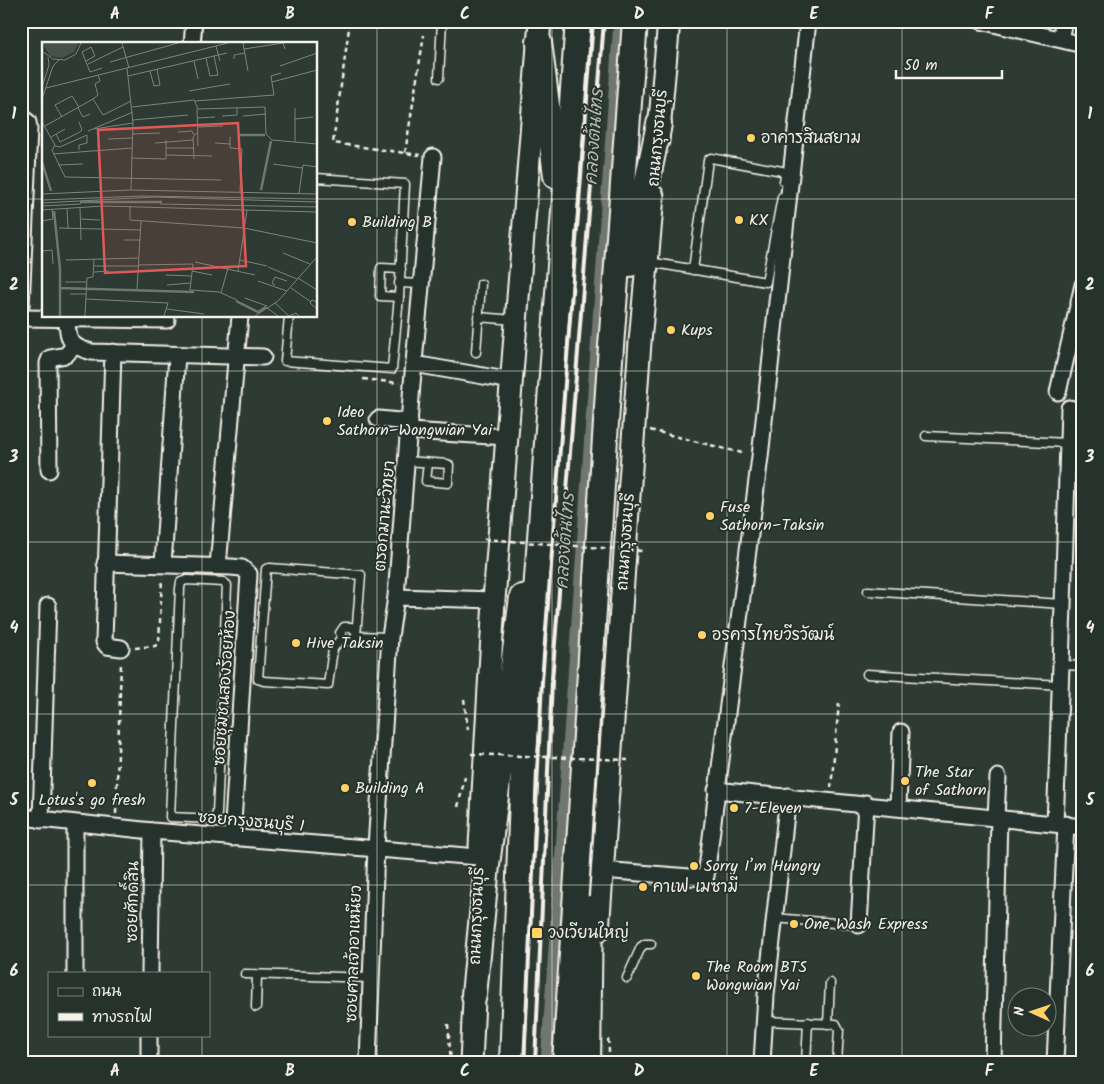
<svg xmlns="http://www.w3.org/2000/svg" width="1104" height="1084" viewBox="0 0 1104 1084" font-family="Kalam,'Playpen Sans Thai',sans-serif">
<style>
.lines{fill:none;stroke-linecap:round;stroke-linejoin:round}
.canal{stroke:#6f7770;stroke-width:15}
.lane-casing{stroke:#f4f1e8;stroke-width:11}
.street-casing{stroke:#f4f1e8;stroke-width:19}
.secondary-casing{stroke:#f4f1e8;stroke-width:25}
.primary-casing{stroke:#f4f1e8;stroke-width:28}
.path{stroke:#f4f1e8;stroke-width:2.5;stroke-dasharray:5 4;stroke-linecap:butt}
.lane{stroke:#26332d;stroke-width:8}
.street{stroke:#26332d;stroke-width:15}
.secondary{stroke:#26332d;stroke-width:21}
.primary{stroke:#26332d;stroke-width:24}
.rail{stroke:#f4f1e8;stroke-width:4}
.path-bridge{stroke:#f4f1e8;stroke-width:2.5;stroke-dasharray:5 4;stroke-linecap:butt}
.grid{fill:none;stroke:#f4f1e8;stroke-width:1;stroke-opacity:0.55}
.poi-dot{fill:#ffd166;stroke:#26332d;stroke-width:2}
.labels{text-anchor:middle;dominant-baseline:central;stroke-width:4;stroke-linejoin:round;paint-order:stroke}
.street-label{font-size:16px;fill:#f4f1e8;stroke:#26332d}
.poi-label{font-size:16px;fill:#f4f1e8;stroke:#26332d;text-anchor:start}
.water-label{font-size:18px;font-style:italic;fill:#b8bab2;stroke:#26332d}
.inset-river{fill:none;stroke:#6f7770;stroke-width:2.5}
.inset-road{fill:none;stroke:#7d847c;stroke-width:1}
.view{fill:#de5a58;fill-opacity:0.15;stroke:#de5a58;stroke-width:2.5}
.inset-edge{fill:none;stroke:#f4f1e8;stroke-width:2.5}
.neatline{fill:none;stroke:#f4f1e8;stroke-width:2}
.grid-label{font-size:16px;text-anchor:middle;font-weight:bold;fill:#f4f1e8}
</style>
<rect width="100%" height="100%" fill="#2e3b34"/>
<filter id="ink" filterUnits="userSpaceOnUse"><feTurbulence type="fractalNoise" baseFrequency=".02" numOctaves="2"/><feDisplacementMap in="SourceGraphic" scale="10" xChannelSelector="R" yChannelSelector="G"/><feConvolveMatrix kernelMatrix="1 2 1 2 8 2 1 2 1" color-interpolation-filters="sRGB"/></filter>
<g filter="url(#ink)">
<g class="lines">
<!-- canal -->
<path class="canal" d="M548,1063l73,-1042"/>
<defs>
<g id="lane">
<path d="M439,78l3,-57"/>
<path d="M316,178l89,6 -6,113 -19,-1 1,-28 20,1"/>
<path d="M649,262l117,20 16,-85"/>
<path d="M693,270l15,-110 3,-2 71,13 3,5 -1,5"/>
<path d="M399,283l22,1"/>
<path d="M289,316l-4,45 107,8 7,-72"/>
<path d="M478,317l36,3"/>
<path d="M476,352l5,-68"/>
<path d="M926,436l142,7"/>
<path d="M407,461l40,3 2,1 -1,18 -22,-2 2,-18"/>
<path d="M187,580l36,2 4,3 -10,229 -4,5 -43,-2 10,-229 1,-6z"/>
<path d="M868,591l194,13"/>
<path d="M356,636l34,1"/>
<path d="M341,638l-8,11 -5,36 -64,-4 -6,-2 8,-110 4,-1 91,7 -5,61 -6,5h-5l-5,-8 4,-6h7l4,3"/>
<path d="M1063,665l20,1"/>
<path d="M867,674l194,11"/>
<path d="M774,918l85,7"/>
<path d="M245,974l126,4"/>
<path d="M627,978l14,-31 4,-3h6"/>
<path d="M256,1007l1,-32"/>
<path d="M765,1021l71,3 3,6 -2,33"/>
<path d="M828,1024l2,-41"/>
<path d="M806,1063l2,-41"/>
</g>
<g id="street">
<path d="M981,21l102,24"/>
<path d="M1060,39l4,-18"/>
<path d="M192,44l2,-23"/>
<path d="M21,307l8,-178 -1,-7 -5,-4"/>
<path d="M21,318l146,2"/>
<path d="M67,319c0,22 4,28 25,33l171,5"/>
<path d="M113,352l-9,290 3,4 14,2"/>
<path d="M414,364l98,17"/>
<path d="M1058,392l25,-107"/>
<path d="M378,419l32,3"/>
<path d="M409,431l98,6"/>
<path d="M49,470l-1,-107 2,-5 16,-3 8,-9"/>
<path d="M105,563l126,4 11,1 7,6 -17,264"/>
<path d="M163,564l14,-209"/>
<path d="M218,566l22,-250"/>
<path d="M396,597l98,3"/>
<path d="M716,790l367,37"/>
<path d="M898,806l3,-74"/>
<path d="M21,817l131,14 327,26"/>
<path d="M996,817l2,-40"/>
<path d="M41,820l7,-214"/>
<path d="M1055,823c6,-138 10,-277 14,-415l14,3"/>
<path d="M602,870l100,8 4,-2 54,-419 48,-436"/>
<path d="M859,925l7,-122"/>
<path d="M75,973v-149"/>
<path d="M150,973l2,-142"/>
<path d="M149,1063v-28"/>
<path d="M368,1063l8,-216 14,-210 6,-40 16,-213 21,-227"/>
<path d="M762,1063l4,-68 22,-199"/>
<path d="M993,1063l6,-246"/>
<path d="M1055,1063l11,-239"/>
</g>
<g id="secondary">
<path d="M658,141l11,-120"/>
<path d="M480,846l14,-246 46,-579"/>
<path d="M598,931l42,-589 13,-146"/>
<path d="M471,1063l4,-84"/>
</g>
<g id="primary">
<path d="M539,42l17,134"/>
<path d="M630,264l29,-140"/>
<path d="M474,995l13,-130 35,-268"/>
<path d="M512,1063l11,-294 55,-748"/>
<path d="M565,1063l45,-703 25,-339"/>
<path d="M588,1063l2,-155"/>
</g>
</defs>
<!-- lane casing -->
<use href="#lane" class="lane-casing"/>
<!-- street casing -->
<use href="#street" class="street-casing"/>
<!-- secondary casing -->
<use href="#secondary" class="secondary-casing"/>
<!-- primary casing -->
<use href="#primary" class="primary-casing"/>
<!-- path -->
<g class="path">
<path d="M350,21l-17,122 87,12"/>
<path d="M405,153l19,-118"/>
<path d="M363,379l36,4"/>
<path d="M650,430l96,24"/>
<path d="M135,648l20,-2 4,-3 3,-65"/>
<path d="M464,699l4,31"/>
<path d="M831,788l8,-85"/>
<path d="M458,807l7,-30"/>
<path d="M116,814l5,-152"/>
<path d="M448,1024l3,39"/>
<path d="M608,1039l2,24"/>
</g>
<!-- lane -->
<use href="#lane" class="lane"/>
<!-- street -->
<use href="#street" class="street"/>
<!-- secondary -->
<use href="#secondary" class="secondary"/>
<!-- primary -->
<use href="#primary" class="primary"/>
<!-- rail -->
<g class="rail">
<path d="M524,1063l18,-382 51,-660"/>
<path d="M535,1063l17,-382 52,-660"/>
</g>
<!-- path-bridge -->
<g class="path-bridge">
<path d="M484,539l159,12"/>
<path d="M471,754l157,6"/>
</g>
</g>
</g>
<!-- grid -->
<path class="grid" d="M202,21v23M377,21v1042M552,21v1042M727,21v1042M902,21v1042M21,199h23M316,199h767M202,316v657M21,371h1062M21,542h1062M21,714h1062M21,885h1062M202,1035v28"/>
<!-- markers -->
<g class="poi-dot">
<circle cx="751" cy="138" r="5"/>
<circle cx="739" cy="220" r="5"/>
<circle cx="352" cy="222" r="5"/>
<circle cx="671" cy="330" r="5"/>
<circle cx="327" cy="421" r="5"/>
<circle cx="710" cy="516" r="5"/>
<circle cx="702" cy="635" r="5"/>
<circle cx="296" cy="643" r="5"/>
<circle cx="905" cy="781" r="5"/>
<circle cx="92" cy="783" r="5"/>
<circle cx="345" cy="788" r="5"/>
<circle cx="734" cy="808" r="5"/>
<circle cx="694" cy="866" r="5"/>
<circle cx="643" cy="887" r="5"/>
<circle cx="794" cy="924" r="5"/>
<rect x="531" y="927" width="12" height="12" rx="2.5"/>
<circle cx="696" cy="976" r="5"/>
</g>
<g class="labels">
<!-- street labels -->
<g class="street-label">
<text transform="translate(658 138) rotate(-85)">ถนนกรุงธนบุรี</text>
<text transform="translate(385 516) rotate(-85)">ตรอกมานะวิทยา</text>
<text transform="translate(626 542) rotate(-86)">ถนนกรุงธนบุรี</text>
<text transform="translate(225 688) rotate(-86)">ซอยชุมชนสองร้อยห้อง</text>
<text transform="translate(251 822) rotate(5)">ซอยกรุงธนบุรี 1</text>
<text transform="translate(133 902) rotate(-89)">ซอยศักดิ์สิน</text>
<text transform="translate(477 916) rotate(-88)">ถนนกรุงธนบุรี</text>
<text transform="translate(354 954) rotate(-88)">ซอยศาลเจ้าอาเหนียว</text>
</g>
<!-- poi labels -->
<g class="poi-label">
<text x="761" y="138">อาคารสินสยาม</text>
<text x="749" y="220">KX</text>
<text x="362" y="222">Building B</text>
<text x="681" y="330">Kups</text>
<text x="337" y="412">Ideo<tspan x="337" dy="18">Sathorn–Wongwian Yai</tspan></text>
<text x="720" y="507">Fuse<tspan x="720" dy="18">Sathorn–Taksin</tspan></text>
<text x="712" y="635">อรคารไทยวีรวัฒน์</text>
<text x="306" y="643">Hive Taksin</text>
<text x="915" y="772">The Star<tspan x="915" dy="18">of Sathorn</tspan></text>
<text x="355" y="788">Building A</text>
<text x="92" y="800" text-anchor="middle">Lotus's go fresh</text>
<text x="744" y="808">7-Eleven</text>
<text x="704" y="866">Sorry I’m Hungry</text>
<text x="653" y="887">คาเฟ เมซามี</text>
<text x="804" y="924">One Wash Express</text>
<text x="548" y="933">วงเวียนใหญ่</text>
<text x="706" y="967">The Room BTS<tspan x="706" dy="18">Wongwian Yai</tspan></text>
</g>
<!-- water labels -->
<g class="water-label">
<text transform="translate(595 137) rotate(-86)">คลองต้นไทร</text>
<text transform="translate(566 541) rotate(-86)">คลองต้นไทร</text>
</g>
</g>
<!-- overview -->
<g transform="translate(42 42)">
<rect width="275" height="275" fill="#2e3b34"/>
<path d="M0,1h36l-4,9 -12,6 -12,-2z" fill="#48524c"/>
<path class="inset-river" d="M198,93h25M0,120l9,29M219,148l10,-49M38,160h82M12,169l6,58v47M18,246l134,4M194,259l22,11 8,-5"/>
<path class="inset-road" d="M80,1l7,25M201,1l5,28M174,4l4,15M202,7l39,-6 2,6M0,9l11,8 12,1 11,-6 5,-11M164,16l4,18 8,-1 -4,-19M192,17v-4l11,-2M44,19l9,-5 -4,-9 -9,5 8,20 12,-4M152,19l4,18M68,20l68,-19M46,22l35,-17M238,24l37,-13M85,26l6,55 -2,67M108,29l4,15 6,-1 -3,-16M86,34l99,-23M230,40l45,-12M0,45l7,-22 -1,-8M4,46l182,-45M147,49l41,-7M0,57l11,-33 6,-6M51,57l5,-4 -3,-11 5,-3 -2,-6M153,59l79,-6 -3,-19 10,-3M90,65l62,-7 4,9 67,-2 1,27 6,6 45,4M36,66l5,9 7,-3M253,66v34M155,67l1,37M180,74l15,-1v-7M201,74l23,-2M20,75l-7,-12 17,-9 7,11M155,76l18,-1M253,77l18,-2M91,78l55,-5M0,80l13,23 -3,5 13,27 156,3M3,84l48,-27 10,16 28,-14M155,85l26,-1M52,87l39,-6M46,89l45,-19M136,90l14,-1 2,4M14,92l4,8 20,-10 2,-2 -3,-8M90,92l28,-1M9,95l14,-8M188,95v11l12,1 -2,43M66,97l24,-1M113,101l38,-3M173,101l15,1M13,104l5,1 27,-12v8l-8,2v5M124,106h28M11,112l79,-6M124,113l46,1M89,116l35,1v-19M152,117l-1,-22 4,-4M231,122l29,4M16,123l25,-1M257,151l4,-28 14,2M0,152l89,-4 186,4M0,158l100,-4 175,3M0,161l112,-6 163,5M118,162l157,3M0,164l39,-2M88,164v14l114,8 73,15M25,166l1,20M38,166l1,32M0,168l61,-4 214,6M39,177l19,1M0,179l11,-2 -1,-10M17,186l82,2M82,198h16M0,209l10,-1 1,14M241,211l27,11M24,218l73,-2M198,218l27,6M153,220l60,13M97,223l54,-1 -3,26 29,2 18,8M52,224h45M226,225l29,12M150,229l20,4M196,229l9,-61M52,230l15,-1M124,233l25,1M256,236l19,12M216,239l29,10M23,240h21M125,243l23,-2M233,243l-3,-2 3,-6 12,4M249,246l20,14M95,247l4,-68M179,251l7,-25M28,252h16M203,256l22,8M44,257l82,4 -4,13M275,260l-5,-2 -2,3 7,6M233,261l14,13 7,-3 3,3M224,265l12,9M125,267l37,5M43,274l2,-38 6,-1 1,-18M213,274l23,-15 39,-44"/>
<path class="view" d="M196,81l8,143 -141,7 -7,-143z"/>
<rect width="275" height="275" class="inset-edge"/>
</g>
<!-- margin -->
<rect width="1104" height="1084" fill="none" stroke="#26332d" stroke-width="55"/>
<!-- legend -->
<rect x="48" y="972" width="162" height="65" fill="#26332d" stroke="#787f78"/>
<rect x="58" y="988" width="25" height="8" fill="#26332d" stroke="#787f78"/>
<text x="92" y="996" font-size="15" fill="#f4f1e8">ถนน</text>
<rect x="58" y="1013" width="25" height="8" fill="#f4f1e8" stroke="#787f78"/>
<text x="92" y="1022" font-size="15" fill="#f4f1e8">ทางรถไฟ</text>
<!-- north arrow -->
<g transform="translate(1032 1012) rotate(273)"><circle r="24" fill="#26332d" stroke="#787f78"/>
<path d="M0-4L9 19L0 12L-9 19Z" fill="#ffd166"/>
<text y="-8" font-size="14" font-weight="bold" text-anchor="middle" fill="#f4f1e8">N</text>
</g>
<!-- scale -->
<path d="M896 70v8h106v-8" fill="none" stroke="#f4f1e8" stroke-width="2.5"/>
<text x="904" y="70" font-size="15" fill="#f4f1e8" stroke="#26332d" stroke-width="4" paint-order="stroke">50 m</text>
<rect x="28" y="28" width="1048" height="1028" class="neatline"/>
<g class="grid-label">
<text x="115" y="19">A</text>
<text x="290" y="19">B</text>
<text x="465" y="19">C</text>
<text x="639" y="19">D</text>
<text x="814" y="19">E</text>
<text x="989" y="19">F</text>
<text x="14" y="119">1</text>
<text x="1090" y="119">1</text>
<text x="14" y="290">2</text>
<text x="1090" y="290">2</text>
<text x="14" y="462">3</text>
<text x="1090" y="462">3</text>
<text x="14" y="633">4</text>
<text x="1090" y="633">4</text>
<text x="14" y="805">5</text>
<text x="1090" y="805">5</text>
<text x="14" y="976">6</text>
<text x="1090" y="976">6</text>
<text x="115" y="1076">A</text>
<text x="290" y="1076">B</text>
<text x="465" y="1076">C</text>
<text x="639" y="1076">D</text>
<text x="814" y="1076">E</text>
<text x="989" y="1076">F</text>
</g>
</svg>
